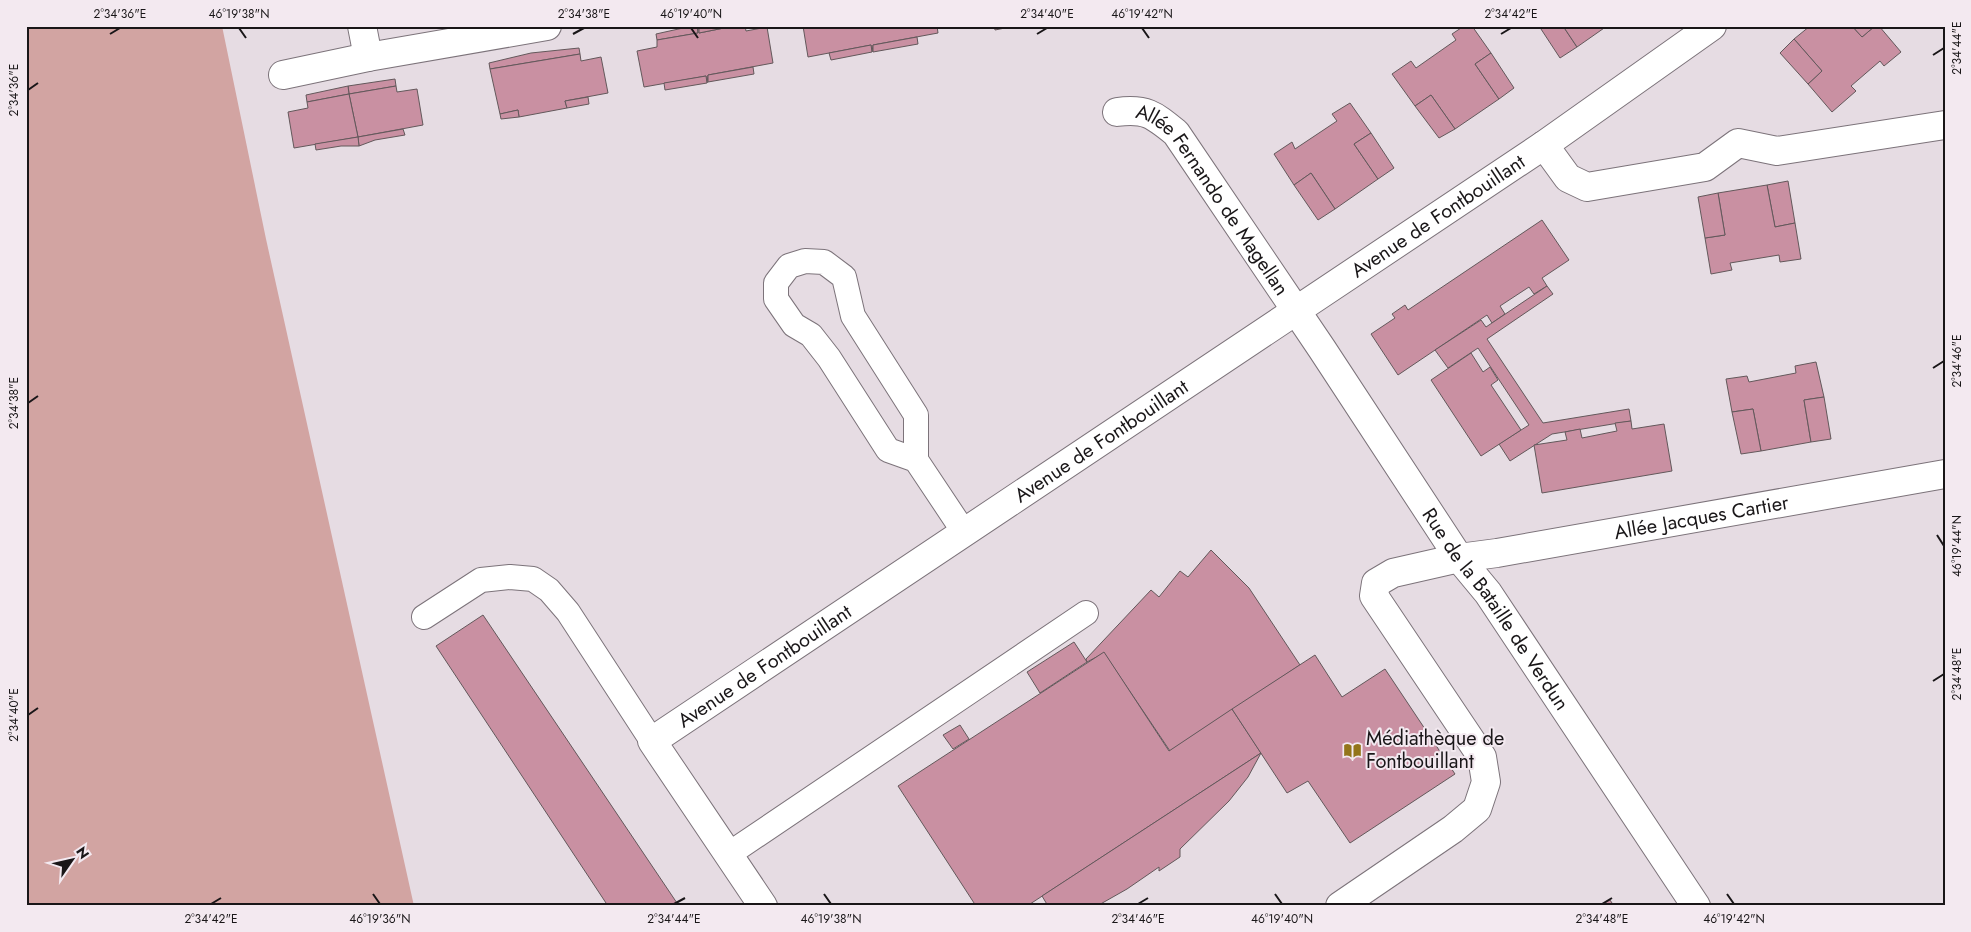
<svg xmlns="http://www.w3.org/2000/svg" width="1971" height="932" viewBox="0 0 1971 932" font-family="Jost,sans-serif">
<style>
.green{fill:#d2a4a2}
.building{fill:#c990a2;stroke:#63585b}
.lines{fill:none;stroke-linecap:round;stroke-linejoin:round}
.lane-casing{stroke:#7c737a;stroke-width:26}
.street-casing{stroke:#7c737a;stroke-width:30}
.lane{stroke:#fff;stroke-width:24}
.street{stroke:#fff;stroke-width:28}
.ticks{fill:none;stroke:#191618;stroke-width:2}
.labels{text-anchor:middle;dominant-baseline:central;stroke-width:4;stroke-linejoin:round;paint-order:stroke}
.street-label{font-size:20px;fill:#191618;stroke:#f3e9f0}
.poi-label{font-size:20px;fill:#191618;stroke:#f3e9f0;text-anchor:start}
.neatline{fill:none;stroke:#191618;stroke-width:2}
.ticks-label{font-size:12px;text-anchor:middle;fill:#191618}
</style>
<rect width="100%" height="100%" fill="#e6dce3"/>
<!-- green -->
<path class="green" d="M26,26h196l44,213 148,667h-388z"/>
<!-- building -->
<g class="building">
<path d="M692,26h5l1,7 -41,7 -1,-6z"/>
<path d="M697,26h2v7l35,-7h11l1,5 21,-4 6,36 -65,12 -1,8 -1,-7 -62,11 -7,-36 20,-4v-7l41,-7z"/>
<path d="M699,26h35l-35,7z"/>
<path d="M803,26h134l1,7 -65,12 -1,7 -1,-7 -63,12z"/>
<path d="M994,26h21l-20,4z"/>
<path d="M1464,26h8l19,27 -16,11 24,35 -44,30 -24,-34 -16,11 -23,-32 19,-13 5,7 40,-28 -4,-6z"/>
<path d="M1539,26h24l14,21 -17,11z"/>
<path d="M1563,26h44l-30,21z"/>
<path d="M1810,26h42l10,11 13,-11h4l22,26 -17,14 -4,-5 -29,25 5,5 -24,21 -24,-28 14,-13 -28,-32z"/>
<path d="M1852,26h23l-13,11z"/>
<path d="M917,37l1,7 -45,8v-7z"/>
<path d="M1794,39l28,32 -14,13 -28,-31z"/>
<path d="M871,45l1,7 -41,8 -2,-7z"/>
<path d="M579,48l1,6 -90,15 -1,-6 42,-10z"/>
<path d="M1491,53l23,35 -15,11 -24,-35z"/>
<path d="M580,54l1,7 20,-4 7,36 -43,8 2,7 -48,9 -1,-7 -18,4 -10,-45z"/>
<path d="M753,67l1,7 -46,8v-7z"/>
<path d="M706,76l1,7 -42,7 -1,-7z"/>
<path d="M395,79l1,7 -47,8 -1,-8z"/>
<path d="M348,86l1,8 -42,8 -1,-7z"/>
<path d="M396,86l1,6 20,-3 6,36 -65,12 -9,-43z"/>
<path d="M349,94l9,43 -64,11 -6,-36 20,-4 -1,-6z"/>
<path d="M1431,95l24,34 -16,9 -24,-32z"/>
<path d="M588,97l1,7 -22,4 -2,-7z"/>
<path d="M1350,103l21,30 -17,11 24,35 -43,30 -24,-36 -17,12 -20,-31 18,-12 3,7 42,-28 -5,-7z"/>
<path d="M518,110l1,7 -18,2 -1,-5z"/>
<path d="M403,129l2,6 -30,5 -16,6 -1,-9z"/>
<path d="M1371,133l23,35 -16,11 -24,-35z"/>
<path d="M358,137l1,9h-18l-25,4 -1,-6z"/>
<path d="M1311,173l24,36 -17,11 -24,-35z"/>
<path d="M1788,181l7,42 -20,4 -8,-42z"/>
<path d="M1767,185l8,42 20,-4 6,36 -21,3 -1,-7 -49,8 2,7 -21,4 -6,-36 20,-3 -7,-42z"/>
<path d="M1718,193l7,42 -20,3 -7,-41z"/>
<path d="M1542,220l27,40 -27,18 5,8 -13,8 -5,-7 -29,19 5,8 -13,9 -5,-8 -89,60 -27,-41 24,-16 -3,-4 13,-9 3,5z"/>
<path d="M1547,286l6,8 -66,45 56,84 86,-14 2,12 -79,13 -42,27 -11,-17 30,-19 -51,-77 -30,20 -13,-18 46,-30 5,7z"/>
<path d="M1471,353l12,19 7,-5 8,13 -7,5 30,45 -40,26 -50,-76z"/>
<path d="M1816,362l8,35 -20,3 7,42 -50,9 -8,-42 -21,3 -6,-33 21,-3 2,6 47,-9 -1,-7z"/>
<path d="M1824,397l7,42 -20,3 -7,-42z"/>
<path d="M1753,409l8,42 -20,3 -9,-42z"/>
<path d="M1631,421l1,8 32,-5 8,47 -130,22 -8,-48 33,-5 -2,-8 15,-3 2,9 35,-7 -2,-8z"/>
<path d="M1211,550l38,38 51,77 -130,86 -66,-98 -17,9 -1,-3 65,-69 8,7 21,-26 8,6z"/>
<path d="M483,615l196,291h-71l-172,-260z"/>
<path d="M1074,642l13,20 -47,31 -13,-21z"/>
<path d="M1104,652l65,99 63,-42 29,44 -234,153h-51l-78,-120z"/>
<path d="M1315,655l27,42 43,-28 70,105 -105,69 -42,-62 -21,12 -55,-84z"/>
<path d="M960,725l9,14 -16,10 -10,-14z"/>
<path d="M1261,753l-13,24 -19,24 -49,48v8l-21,14v-4l-32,22 -30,17h-49l-6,-10z"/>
<path d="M1610,900l4,6h-14z"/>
</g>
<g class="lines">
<defs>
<g id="lane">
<path d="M916,460l-28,-10 -59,-92 -18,-23 -17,-10 -18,-26v-16l13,-17 16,-5 19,1 20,15 9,39 63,99v45l48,72"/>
<path d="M424,617l57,-37 29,-3 23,2 16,11 19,22 84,129"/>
<path d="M729,854l357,-241"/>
</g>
<g id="street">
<path d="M362,26l6,31 179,-31"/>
<path d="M283,75l85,-18"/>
<path id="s1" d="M1117,112c29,-4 37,3 59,21l146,216 137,209 29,35 208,313"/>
<path d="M1544,145l24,33 19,9 118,-20 33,-24 39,8 168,-26"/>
<path id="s2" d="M763,906l-111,-165 892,-596 168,-119"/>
<path id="s3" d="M1340,906l113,-77 24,-20 9,-27 -4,-25 -108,-161 2,-13 17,-10 66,-15 38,-5 448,-79"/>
</g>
</defs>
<!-- lane casing -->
<use href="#lane" class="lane-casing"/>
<!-- street casing -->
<use href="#street" class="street-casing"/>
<!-- lane -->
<use href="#lane" class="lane"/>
<!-- street -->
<use href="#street" class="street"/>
</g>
<!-- ticks -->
<path class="ticks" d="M239,28l7,10M691,28l7,10M1142,28l7,10M110,34l10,-6M573,34l11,-6M1037,34l10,-6M1501,34l10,-6M1933,55l11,-7M28,90l10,-7M1933,368l11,-7M28,403l10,-7M1937,535l7,11M1933,681l11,-7M28,715l10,-7M373,894l7,10M824,894l7,10M1275,894l7,10M1727,894l7,10M211,904l10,-6M674,904l11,-6M1138,904l10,-6M1602,904l10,-6"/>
<!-- icons -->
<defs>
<symbol id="library-bare" viewBox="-9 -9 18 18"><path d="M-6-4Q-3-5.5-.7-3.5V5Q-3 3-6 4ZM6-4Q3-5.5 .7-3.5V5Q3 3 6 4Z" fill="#93751b" stroke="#f3e9f0" stroke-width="2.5" paint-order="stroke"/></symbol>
</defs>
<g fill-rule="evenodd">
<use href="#library-bare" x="1340" y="738" width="25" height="25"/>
</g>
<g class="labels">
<!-- street labels -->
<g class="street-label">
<text stroke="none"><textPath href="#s1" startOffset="139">Allée Fernando de Magellan</textPath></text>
<text stroke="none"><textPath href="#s2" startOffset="1144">Avenue de Fontbouillant</textPath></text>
<text stroke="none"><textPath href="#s2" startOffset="739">Avenue de Fontbouillant</textPath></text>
<text stroke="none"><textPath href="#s3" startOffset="762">Allée Jacques Cartier</textPath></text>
<text stroke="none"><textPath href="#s1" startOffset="639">Rue de la Bataille de Verdun</textPath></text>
<text stroke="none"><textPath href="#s2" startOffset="334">Avenue de Fontbouillant</textPath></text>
</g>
<!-- poi labels -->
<g class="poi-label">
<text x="1366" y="738">Médiathèque de<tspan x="1366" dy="23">Fontbouillant</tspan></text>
</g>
</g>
<!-- border -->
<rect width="1971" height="932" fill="none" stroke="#f3e9f0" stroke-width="55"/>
<!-- north arrow -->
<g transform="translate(72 860) rotate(56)" stroke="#f3e9f0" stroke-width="4" paint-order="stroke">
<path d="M0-4L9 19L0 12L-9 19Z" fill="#191618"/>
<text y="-8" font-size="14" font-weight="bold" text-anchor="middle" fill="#191618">N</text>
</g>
<rect x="28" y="28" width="1916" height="876" class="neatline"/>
<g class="ticks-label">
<text x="120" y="18">2°34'36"E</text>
<text x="239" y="18">46°19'38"N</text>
<text x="584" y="18">2°34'38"E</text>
<text x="691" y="18">46°19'40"N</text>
<text x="1047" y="18">2°34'40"E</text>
<text x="1142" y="18">46°19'42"N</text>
<text x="1511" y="18">2°34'42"E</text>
<text transform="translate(1957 48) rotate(-90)" y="4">2°34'44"E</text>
<text transform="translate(14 90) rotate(-90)" y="4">2°34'36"E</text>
<text transform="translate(1957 361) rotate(-90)" y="4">2°34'46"E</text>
<text transform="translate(14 403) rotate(-90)" y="4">2°34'38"E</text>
<text transform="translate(1957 546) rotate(-90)" y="4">46°19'44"N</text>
<text transform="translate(1957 674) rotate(-90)" y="4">2°34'48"E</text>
<text transform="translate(14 715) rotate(-90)" y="4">2°34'40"E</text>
<text x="211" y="923">2°34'42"E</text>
<text x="380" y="923">46°19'36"N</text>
<text x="674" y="923">2°34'44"E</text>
<text x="831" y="923">46°19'38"N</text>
<text x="1138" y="923">2°34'46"E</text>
<text x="1282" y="923">46°19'40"N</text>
<text x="1602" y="923">2°34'48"E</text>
<text x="1734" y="923">46°19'42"N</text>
</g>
</svg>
